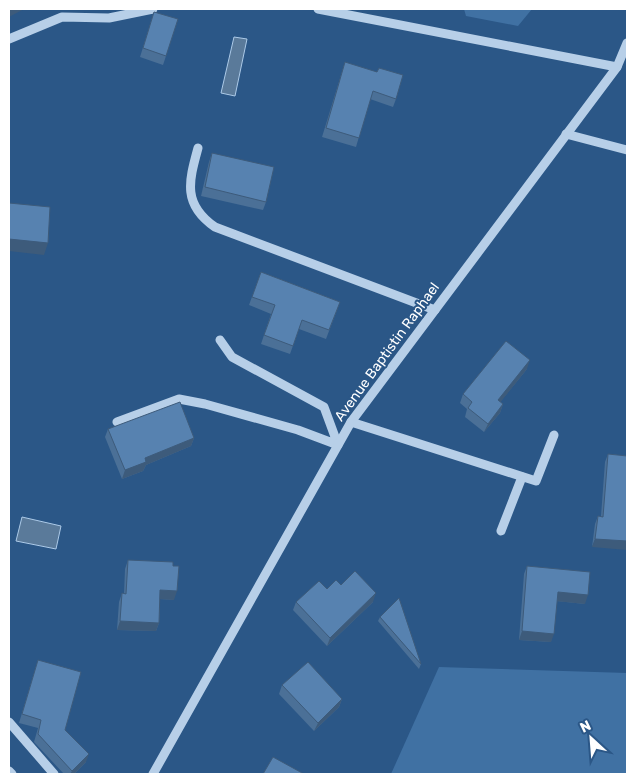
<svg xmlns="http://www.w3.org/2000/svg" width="636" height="783" viewBox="0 0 636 783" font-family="Rubik,sans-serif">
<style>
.green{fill:#4071a3}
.water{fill:#5a7a9a;stroke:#accae8}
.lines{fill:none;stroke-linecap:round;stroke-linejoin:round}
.minor{stroke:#b7cfe8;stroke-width:9}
.wall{fill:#4b7097}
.shaded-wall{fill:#3d5b7b}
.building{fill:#5782b0;stroke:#3d5b7b}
.labels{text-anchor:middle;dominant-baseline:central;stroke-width:4;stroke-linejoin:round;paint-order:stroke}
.street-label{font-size:14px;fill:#fff;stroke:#2b5787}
</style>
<rect width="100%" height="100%" fill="#2b5787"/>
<!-- green -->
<g class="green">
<path d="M464,9h68l-14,17 -52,-10z"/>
<path d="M439,667l188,6v101h-236z"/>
</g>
<!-- water -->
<g class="water">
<path d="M234,37l13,2 -12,57 -14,-3z"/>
<path d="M22,517l39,9 -5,23 -40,-8z"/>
</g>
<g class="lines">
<!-- minor -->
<g class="minor">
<path d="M318,9l299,58"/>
<path d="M9,39l53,-22 47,1 44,-9"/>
<path d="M566,134l61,16"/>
<path d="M198,148c-9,33 -16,56 17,79l220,83"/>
<path d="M117,422l62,-23 26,5 93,26 40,15 -14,-38 -92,-50 -12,-17"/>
<path d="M351,422l185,59 18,-46"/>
<path d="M501,531l21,-54"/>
<path d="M9,722l45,52"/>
<path d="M9,771l3,3"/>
<path d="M153,774l198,-352 266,-355 10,-24"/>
</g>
</g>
<!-- wall -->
<g class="wall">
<path d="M154,12l12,44 -3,9 -23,-8z"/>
<path d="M345,62l51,37 -3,8 -23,-8 -14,48 -34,-10z"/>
<path d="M212,153l54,49 -3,8 -62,-14 8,-34z"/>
<path d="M261,272l79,30 -14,37 -27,-10 -9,25 -29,-10 10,-30 -22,-9z"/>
<path d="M527,369l-27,33 3,2 -3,9 -16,19 -19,-15 2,-8 -7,-6 3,-9z"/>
<path d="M108,429l86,9 -3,8 -45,19 -3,6 -21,8 -17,-42z"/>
<path d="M608,454l19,2 -35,91 3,-23 3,-8h3l4,-54z"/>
<path d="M128,560l45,6 1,34 -14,-1 -1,24 -3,8 -39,-1 2,-28 3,-9 2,1 1,-25z"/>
<path d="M527,566l58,38 -28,-3 -6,41 -32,-2 5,-66z"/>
<path d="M341,585l32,17 -46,44 -34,-36 3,-8 31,-13z"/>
<path d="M380,617l41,47 -2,5 -41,-48z"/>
<path d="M38,660l27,70 21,32 -12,12h-10l-30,-32 4,-14 -19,-5z"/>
<path d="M282,685l60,14 -3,8 -25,24 -35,-37z"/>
</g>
<!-- shaded-wall -->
<g class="shaded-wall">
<path d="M9,9h15l-15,8z"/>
<path d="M9,239l39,4 -4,12 -35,-4z"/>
<path d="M530,360l-3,9 -32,40 3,-9z"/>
<path d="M503,404l-3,9 -16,19 4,-8z"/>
<path d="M194,438l-3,8 -45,19 -3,6 -21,8 3,-9 20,-12z"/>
<path d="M595,539l32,2v9l-35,-3z"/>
<path d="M160,590l17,1 -3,9 -17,-1z"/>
<path d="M558,592l30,3 -3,9 -30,-3z"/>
<path d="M376,593l-3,9 -46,44 3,-8z"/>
<path d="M120,621l39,2 -3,8 -39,-1z"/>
<path d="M522,631l32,3 -3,8 -32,-2z"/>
<path d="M342,699l-3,8 -25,24 4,-8z"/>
<path d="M89,754l-3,8 -12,12h-4l2,-3z"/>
</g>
<!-- building -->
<g class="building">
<path d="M154,12l24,7 -12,37 -23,-8z"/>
<path d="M345,62l32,10 2,-4 24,7 -7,24 -23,-8 -14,47 -33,-10z"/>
<path d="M212,153l62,14 -8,35 -61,-15z"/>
<path d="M9,203l41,4 -2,36 -39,-4z"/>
<path d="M261,272l79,30 -11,28 -27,-10 -9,26 -29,-11 11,-30 -23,-8z"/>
<path d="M506,341l24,19 -32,40 5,4 -15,20 -20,-16 4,-6 -9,-8z"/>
<path d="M180,402l14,36 -49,20 1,4 -21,8 -17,-41z"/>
<path d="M608,454l19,2v85l-32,-2 3,-23 5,1z"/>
<path d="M128,560l45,2v4h6l-2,25 -17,-1 -1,33 -39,-2 2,-28 4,1z"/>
<path d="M527,566l63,6 -2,23 -30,-3 -4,42 -32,-3z"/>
<path d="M355,571l21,22 -46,45 -34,-36 23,-21 8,8 9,-9 5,5z"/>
<path d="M399,598l22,66 -41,-47z"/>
<path d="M38,660l43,12 -16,58 24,24 -17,17 -34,-37 3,-14 -19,-6z"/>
<path d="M308,662l34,37 -24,24 -36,-38z"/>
<path d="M273,757l31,17h-41z"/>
</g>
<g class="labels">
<!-- street labels -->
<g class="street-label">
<text transform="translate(387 352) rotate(-54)">Avenue Baptistin Raphael</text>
</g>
</g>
<!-- border -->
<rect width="636" height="783" fill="none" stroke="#ffffff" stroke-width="20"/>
<!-- north arrow -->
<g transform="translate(591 738) rotate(334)" stroke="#2b5787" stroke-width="4" paint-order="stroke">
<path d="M0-4L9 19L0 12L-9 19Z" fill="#ffffff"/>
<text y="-8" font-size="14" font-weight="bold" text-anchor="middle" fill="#ffffff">N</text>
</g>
</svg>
